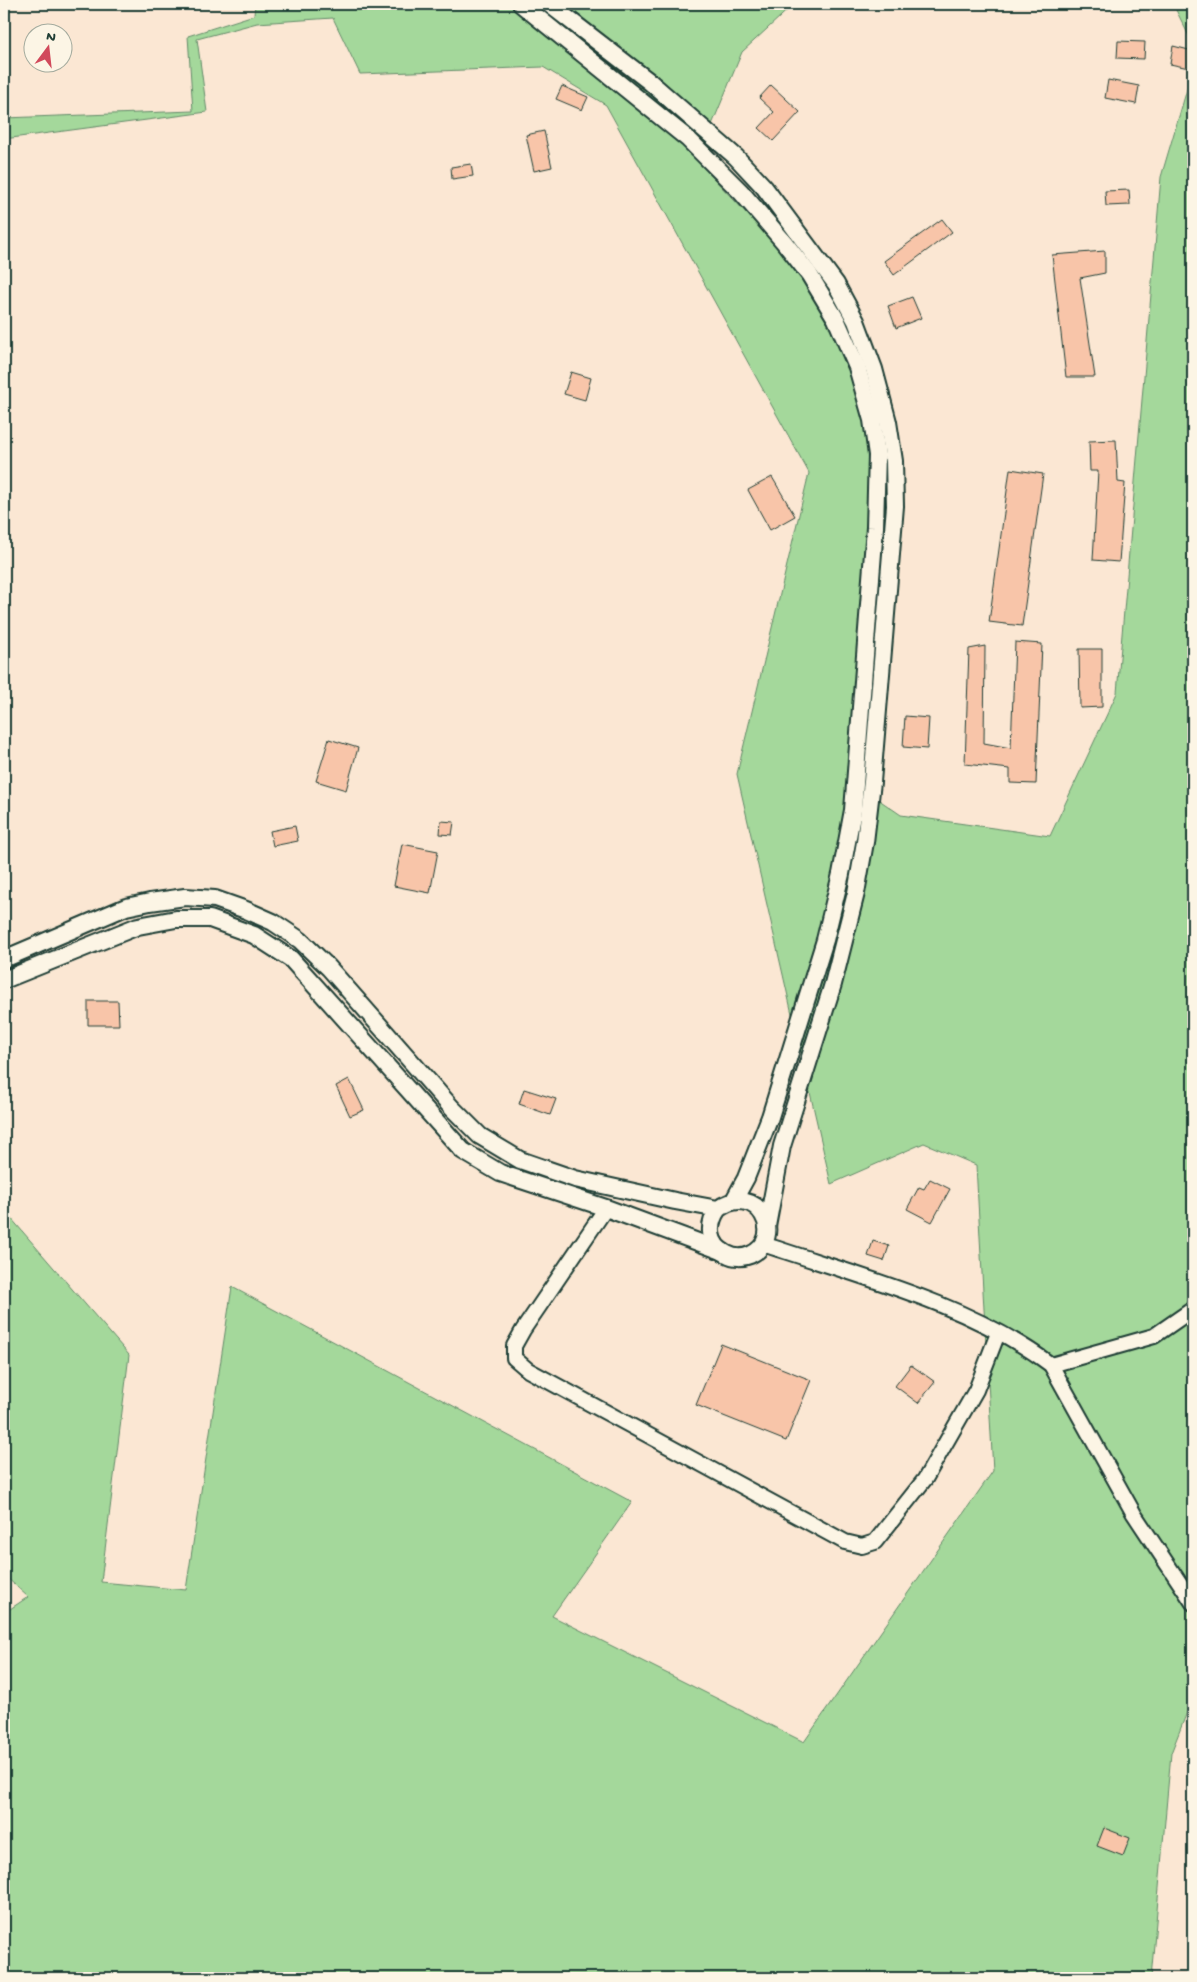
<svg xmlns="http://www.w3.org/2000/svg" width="1197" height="1982" viewBox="0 0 1197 1982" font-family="'Gochi Hand',sans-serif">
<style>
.green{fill:#a4d89b;stroke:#628a68}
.building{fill:#f8c5a9;stroke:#1f3d34}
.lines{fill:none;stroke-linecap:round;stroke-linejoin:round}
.minor-casing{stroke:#1f3d34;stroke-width:18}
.tertiary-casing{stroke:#1f3d34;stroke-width:20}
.minor{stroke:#fcf5e5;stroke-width:14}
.tertiary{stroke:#fcf5e5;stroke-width:16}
</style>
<rect width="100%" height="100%" fill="#fbe7d3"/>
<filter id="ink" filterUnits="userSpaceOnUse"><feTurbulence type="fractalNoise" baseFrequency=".02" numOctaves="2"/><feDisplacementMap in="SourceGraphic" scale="10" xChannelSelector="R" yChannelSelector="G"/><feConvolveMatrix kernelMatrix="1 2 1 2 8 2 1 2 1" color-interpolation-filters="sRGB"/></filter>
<g filter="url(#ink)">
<!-- green -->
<g class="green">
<path d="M255,4h539l-52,48 -45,109 166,175 9,244 -19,202 48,33 149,21 67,-143 44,-516 32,-108v1628l-22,56 -20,225h-1147v-365l24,-16 -24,-22v-365l125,145 -28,227 85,8 46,-303 400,215 -80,114 252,126 189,-271 -17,-306 -52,-22 -93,41 -94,-410 72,-301 -203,-368 -63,-38 -183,7 -27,-56 -76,5 -60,16 10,73 -203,27v-21l189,-7 -5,-75 66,-21z"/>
<path d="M1173,4h20v40z"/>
</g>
<!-- building -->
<g class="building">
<path d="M1118,41l27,1 -1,17 -27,-1z"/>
<path d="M1173,46l20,5 -4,17 -19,-4z"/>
<path d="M1108,80l31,6 -3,18 -31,-6z"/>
<path d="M771,85l29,27 -27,29 -14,-13 15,-16 -15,-14z"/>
<path d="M562,86l26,11 -6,13 -26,-11z"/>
<path d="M544,131l8,36 -18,4 -8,-36z"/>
<path d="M471,164l2,12 -21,3 -1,-12z"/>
<path d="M1129,190l1,15 -24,1 -1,-15z"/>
<path d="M942,219l10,13 -58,43 -10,-14z"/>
<path d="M1105,251v22l-25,5 15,99h-29l-14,-122z"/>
<path d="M912,297l9,21 -25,10 -8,-22z"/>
<path d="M571,372l20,6 -6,22 -21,-6z"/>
<path d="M1116,440l2,42 7,1 -6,79 -26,-2 5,-89h-8l-1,-30z"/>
<path d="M1010,469l33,5 -21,152 -33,-4z"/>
<path d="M772,477l23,39 -25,14 -22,-40z"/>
<path d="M1015,642l27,2 -6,140 -26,-1v-14l-45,-5 4,-115 16,-3 -1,97 27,5z"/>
<path d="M1079,649h23v58l-22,1z"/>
<path d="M905,716l24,2 -2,31 -24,-2z"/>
<path d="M329,739l29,9 -12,42 -30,-9z"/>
<path d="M441,821l13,1 -2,13 -12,-1z"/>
<path d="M295,826l3,15 -25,5 -3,-15z"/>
<path d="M402,844l36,7 -8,42 -36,-7z"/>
<path d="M88,1001h30l1,24h-31z"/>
<path d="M349,1079l15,31 -14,6 -14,-30z"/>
<path d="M524,1089l32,10 -6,16 -31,-11z"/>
<path d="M930,1179l20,10 -18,33 -25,-13 12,-22 5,2z"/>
<path d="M873,1241l16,5 -5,15 -16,-5z"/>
<path d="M721,1344l90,36 -25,61 -90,-36z"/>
<path d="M911,1365l24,17 -17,21 -23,-17z"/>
<path d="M1104,1828l26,10 -7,18 -26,-10z"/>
</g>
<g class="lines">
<defs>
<g id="minor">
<path d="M606,1208l-83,122 -9,16v12l14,12 317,172 17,4 13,-4 50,-63 51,-89 22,-57"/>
<path d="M763,1244c95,32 207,60 288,121l83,149 59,89"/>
<path d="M1051,1365l103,-29 39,-27"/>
</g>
<g id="tertiary">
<path d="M521,4l167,135 53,53 43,50 25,32 27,45 21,48 15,53 5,35 -2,72 -22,283 -12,64 -16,66 -55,177 -24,61 -12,22"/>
<path d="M549,4l101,78 86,75 28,30 72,97 20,37 18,48 14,53 6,39 1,45 -23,276 -7,60 -9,51 -23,91 -51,162 -15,80"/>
<path d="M4,959l122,-52 24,-5 35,-5 30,2 31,11 27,12 27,18 29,28 123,140 28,28 40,24 55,19 100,22 43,8c39,-29 70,29 32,46 -7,3 -16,3 -23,-1 -19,-9 -20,-29 -9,-45"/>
<path d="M4,980l134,-54 38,-7h34l44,16 37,24 172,192 37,22 106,35 116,43"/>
</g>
</defs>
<!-- minor casing -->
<use href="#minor" class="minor-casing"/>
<!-- tertiary casing -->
<use href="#tertiary" class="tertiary-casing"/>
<!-- minor -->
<use href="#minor" class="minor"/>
<!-- tertiary -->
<use href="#tertiary" class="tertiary"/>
</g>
</g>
<!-- margin -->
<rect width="1197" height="1982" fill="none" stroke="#fcf5e5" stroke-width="20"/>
<rect x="10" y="10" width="1177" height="1962" fill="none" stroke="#1f3d34" stroke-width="2" filter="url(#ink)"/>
<!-- north arrow -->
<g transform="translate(48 48) rotate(15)"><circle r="24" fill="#fcf5e5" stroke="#a4ab9e"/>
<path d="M0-4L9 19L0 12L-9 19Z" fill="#d1495b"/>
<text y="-8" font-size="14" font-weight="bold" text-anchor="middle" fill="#1f3d34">N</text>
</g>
</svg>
